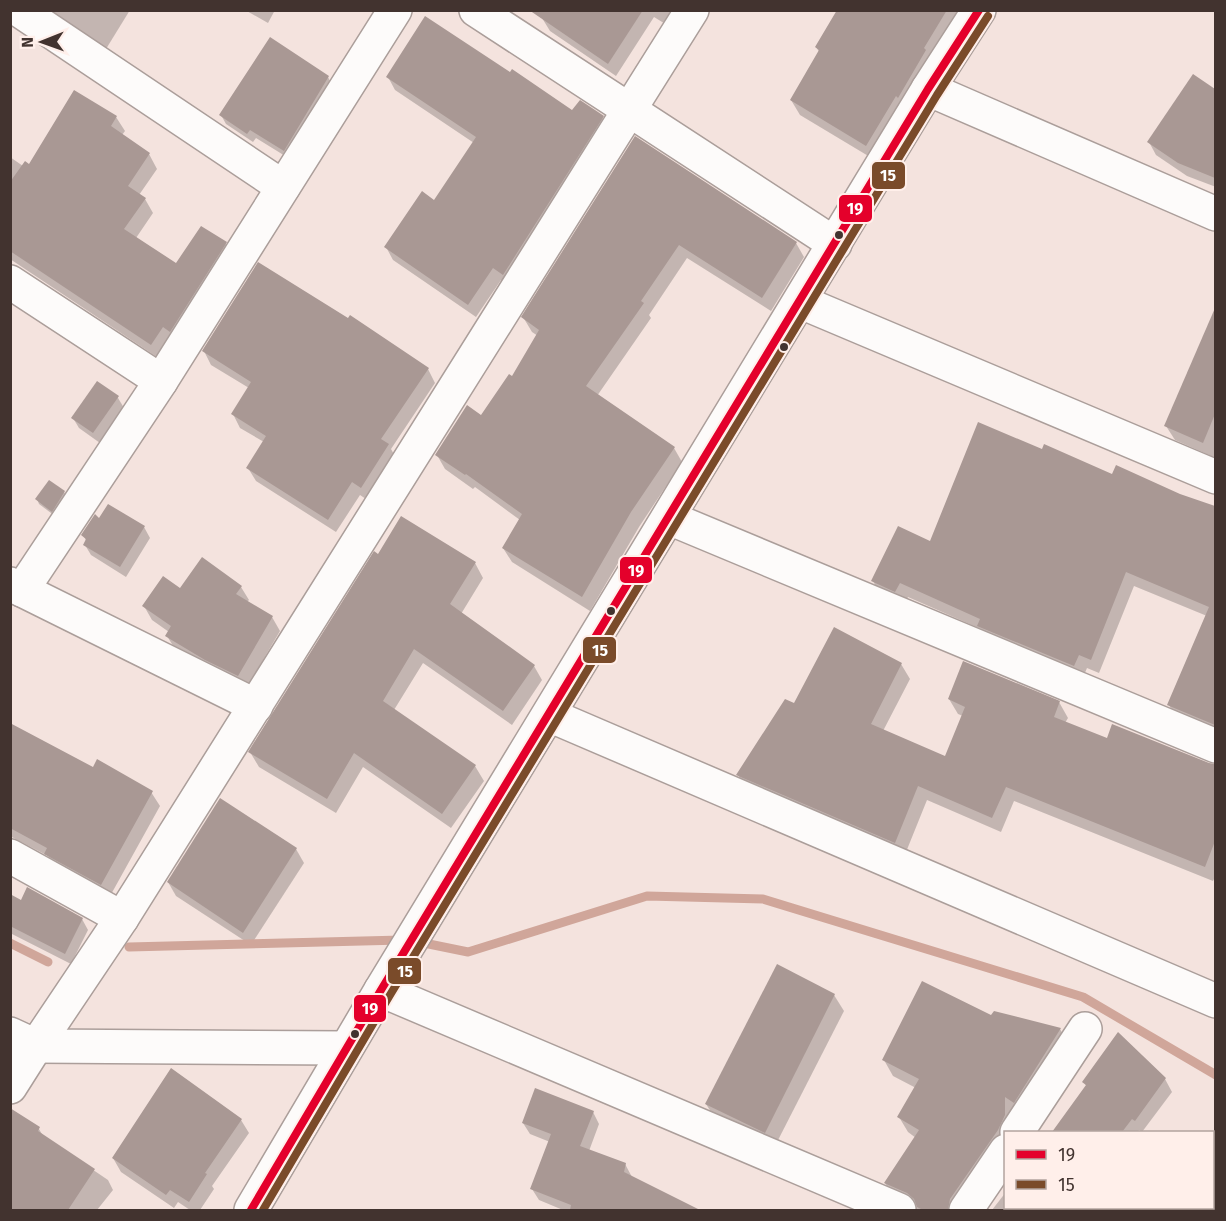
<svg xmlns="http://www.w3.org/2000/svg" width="1226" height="1221" viewBox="0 0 1226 1221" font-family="'Fira Sans',sans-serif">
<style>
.shadow{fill:#0003}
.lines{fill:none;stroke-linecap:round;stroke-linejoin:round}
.stream{stroke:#d0a69a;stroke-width:9}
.building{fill:#a99894}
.street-casing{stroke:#ab9e9a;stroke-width:36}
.street{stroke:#fdfbfa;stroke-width:33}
.bus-1-casing{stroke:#ffefea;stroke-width:12}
.bus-2-casing{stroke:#ffefea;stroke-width:12}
.bus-1{stroke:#e4002b;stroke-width:8}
.bus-2{stroke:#7a4b2a;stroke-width:8}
.bus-dot{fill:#42332f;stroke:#ffefea;stroke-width:2}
.line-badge{stroke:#ffefea;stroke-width:2}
.badge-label{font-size:16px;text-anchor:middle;font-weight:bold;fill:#fff}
</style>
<rect width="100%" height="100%" fill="#f4e3de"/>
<!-- shadow -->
<g class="shadow">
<path d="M49,10h81l-24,39z"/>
<path d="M245,10h30l-7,13z"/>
<path d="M548,10h128l-9,15 -13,-8 -38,59 -66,-45 -8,-13z"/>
<path d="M839,10h123l-87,150 -75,-45 -9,-15 29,-47 -4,-6z"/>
<path d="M510,75l62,37 30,5 8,13 -99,157 -10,-7 -25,37 -83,-57 -7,-13 48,-45 40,-59 -79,-53 -7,-13z"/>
<path d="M1193,76l23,15v96l-29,-11 -31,-21 -7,-13z"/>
<path d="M328,77l5,10 -43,72 -34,-21 -3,4 -27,-18 -5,-9z"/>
<path d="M116,117l9,14 -3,4 27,19 8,15 -18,26 6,4 8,14 -17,25 40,27 49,-22 9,14 -74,102 -150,-100v-102l13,9h7z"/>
<path d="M635,138l161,105 8,14 -33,54 -84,-53 -38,57 2,3 -54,78 77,52 8,14 -43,65 -49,84 -78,-49 -9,-14 17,-28 -45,-33 -2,2 -28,-20 -8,-14 44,-38 31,-39 26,-42 -6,-4 -9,-15z"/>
<path d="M1216,315v143l-41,-18 -9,-14z"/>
<path d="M348,320l80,49 7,14 -44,66 5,9 -27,43 -9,-6 -24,37 -80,-51 -8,-13 16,-26 -24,-14 -7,-14 16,-26 -38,-23 -7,-14z"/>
<path d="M98,383l20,15 6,10 -24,35 -21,-15 -6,-10z"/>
<path d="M1043,451l70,25 67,19 36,14v227l-39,-16 -8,-15 38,-89 -73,-30 -35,87 -12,-5 -5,12 -95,-39 -6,-12 -73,-32 -4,9 -23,-10 -8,-15 58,-37z"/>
<path d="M64,492l3,5 -12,19 -16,-12 -2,-5z"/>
<path d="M100,520l44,7 6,11 -24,39 -35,-22 -6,-10 2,-3 -4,-7z"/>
<path d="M378,556l97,7 8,15 -22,36 73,52 8,14 -30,45 -89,-62 -29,47 81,56 9,15 -33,47 -88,-61 -27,46 -77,-46 -9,-15z"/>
<path d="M241,587l8,13 -2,2 25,15 8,14 -34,58 -71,-40 -8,-13 2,-4 -17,-12 -8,-14 36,-16z"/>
<path d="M901,664l9,15 -27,52 63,27 17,-42 -5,-2 -9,-15 110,3 9,16 -3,5 43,17 108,32v103l-3,6 -199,-80 -13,31 -74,-32 -23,57 -157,-67 -9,-15 57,-70z"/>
<path d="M10,725l83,44 58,23 9,14 -51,92 -55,-30 -6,-12 -38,-20z"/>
<path d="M296,849l8,14 -53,82 -75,-49 -8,-14z"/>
<path d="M10,896l12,6 60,17 6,11 -17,34 -61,-31z"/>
<path d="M777,966l57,29 10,16 -70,137 -58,-28 -10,-16z"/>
<path d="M991,1017l69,12 9,16 -107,165h-42l-26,-11 -9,-16 31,-45 -8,-6 -9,-15 17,-29 -23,-12 -9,-16z"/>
<path d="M1165,1079l7,13 -30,40 -3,-2 -1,2h-84l33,-45 -3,-5z"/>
<path d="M593,1112l6,12 -10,27 36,13 7,13 62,33h-131l-24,-10 -7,-11 18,-47 -20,-8 -7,-11z"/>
<path d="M241,1120l8,13 -37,53 2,3 -14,21h-10l-12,-8 -4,6 -53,-36 -8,-14z"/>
<path d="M10,1129h29l4,7 65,44 5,10 -16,20h-87z"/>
<path d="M1006,1192v16h89l-2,2h-101z"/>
</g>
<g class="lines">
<!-- stream -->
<g class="stream">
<path d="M419,942l49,10 179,-56 116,3 320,98 133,78"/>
<path d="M10,943l38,19"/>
<path d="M129,947l273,-7"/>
</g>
</g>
<!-- building -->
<g class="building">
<path d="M529,10h114l-35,54z"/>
<path d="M837,10h110l-23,38 2,2 -28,48 -2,-2 -30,50 -76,-46 29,-50 -4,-3z"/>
<path d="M425,16l85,56 2,-3 60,41 8,-10 24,16 -101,159 -10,-7 -25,37 -84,-58 38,-56 12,9 42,-63 -90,-60z"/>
<path d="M270,37l59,39 -45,75 -34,-21 -3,4 -28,-19z"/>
<path d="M1193,74l22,15v89l-37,-15 -31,-21z"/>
<path d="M74,90l43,26 -6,10 39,27 -22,33 18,12 -22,31 52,34 25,-37 26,16 -57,90 -7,-5 -12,18 -141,-94v-69l15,-21 4,3z"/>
<path d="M635,136l162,106 -35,56 -83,-53 -38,56 3,2 -58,83 89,61 -44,65 -49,85 -80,-49 20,-34 -56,-40 -1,1 -30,-20 32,-50 14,10 28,-41 3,2 27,-46 -18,-13z"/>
<path d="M258,262l90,56 2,-3 79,53 -48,71 8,5 -28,44 -9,-6 -24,38 -82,-52 20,-32 -35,-22 20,-32 -49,-31z"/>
<path d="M1215,308v106l-12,29 -39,-17z"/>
<path d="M97,381l22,15 -26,37 -22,-15z"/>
<path d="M978,422l64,27 2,-5 68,30 4,-9 64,29 35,12v219l-48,-20 42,-98 -83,-35 -35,88 -12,-5 -5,11 -97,-40 3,-7 -80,-36 -5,9 -24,-11 27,-55 32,15z"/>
<path d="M49,480l16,11 -13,21 -17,-13z"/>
<path d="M108,504l37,22 -25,41 -37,-22 3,-6 -5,-4 14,-21 4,4z"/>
<path d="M401,516l75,46 -26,42 85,61 -32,46 -89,-62 -31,52 93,64 -34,49 -88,-61 -27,46 -79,-47 126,-201 4,3z"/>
<path d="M202,557l40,29 -6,8 37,22 -35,60 -33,-16 -40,-24 6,-10 -29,-20 21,-30 17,12z"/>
<path d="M834,627l68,36 -31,61 74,32 20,-49 -17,-8 15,-38 97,40 -6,16 53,21 5,-14 97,39 6,1v77l-10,26 -199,-80 -14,31 -74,-32 -23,57 -159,-68 49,-76 9,4z"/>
<path d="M10,723l83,44 4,-8 56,32 -52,94 -57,-31 3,-6 -37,-20z"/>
<path d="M220,798l77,50 -54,85 -76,-51z"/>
<path d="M27,887l56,31 -18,36 -55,-28v-32l11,6z"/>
<path d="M777,964l58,30 -70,139 -60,-29z"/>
<path d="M922,981l69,34 3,-4 67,17 -47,75 -9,-6v18l-7,15 -48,69 -2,11h-25l-6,-3 -3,-8 -7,-6 -23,-10 35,-53 -22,-13 22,-38 -37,-19z"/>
<path d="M1118,1032l48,46 -31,43 -3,-2 -10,13h-70l34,-47 -4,-3z"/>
<path d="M171,1068l71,51 -37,54 2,1 -18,28 -19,-12 -4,5 -54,-37z"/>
<path d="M535,1088l59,23 -14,35 46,17 -2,9 76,38h-130l1,-5 -41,-16 21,-55 -29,-11z"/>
<path d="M10,1108l30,19 -2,4 57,38 -27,41h-58z"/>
</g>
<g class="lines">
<defs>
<g id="street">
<path d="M19,10l264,177"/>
<path d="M476,10l359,234"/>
<path d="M928,89l288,125"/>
<path d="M10,282l151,99"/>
<path d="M801,302l415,175"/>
<path d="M669,518l547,228"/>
<path d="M10,584l246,122"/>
<path d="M22,590l139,-209 234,-371"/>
<path d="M549,715l667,286"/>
<path d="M10,856l112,62"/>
<path d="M381,990l518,220"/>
<path d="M10,1034l26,12 310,2"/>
<path d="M10,1087l26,-41 86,-128 570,-908"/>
<path d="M1017,1132l68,-103"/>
<path d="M251,1210l130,-220 547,-901 51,-79"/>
<path d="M966,1210l40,-59"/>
</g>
</defs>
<!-- street casing -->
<use href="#street" class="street-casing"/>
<!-- street -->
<use href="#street" class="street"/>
<defs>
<path id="bus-1" d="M251,1210l130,-220 547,-901 51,-79"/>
<path id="bus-2" d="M263,1210l127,-215 547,-900 51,-79"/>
</defs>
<!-- bus-1 casing -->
<use href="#bus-1" class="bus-1-casing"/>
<!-- bus-2 casing -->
<use href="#bus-2" class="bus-2-casing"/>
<!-- bus-1 -->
<use href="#bus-1" class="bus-1"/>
<!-- bus-2 -->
<use href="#bus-2" class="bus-2"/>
</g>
<!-- markers -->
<g class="bus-dot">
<circle cx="839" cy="235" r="5"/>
<circle cx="784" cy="347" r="5"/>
<circle cx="611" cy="611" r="5"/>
<circle cx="355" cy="1034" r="5"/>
</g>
<g class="line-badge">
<rect x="871" y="161" width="35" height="29" rx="6" fill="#7a4b2a"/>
<rect x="838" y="194" width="35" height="29" rx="6" fill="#e4002b"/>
<rect x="619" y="556" width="34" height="28" rx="6" fill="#e4002b"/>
<rect x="582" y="636" width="35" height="28" rx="6" fill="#7a4b2a"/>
<rect x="387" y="957" width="35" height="28" rx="6" fill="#7a4b2a"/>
<rect x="353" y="994" width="34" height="29" rx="6" fill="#e4002b"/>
</g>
<g class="badge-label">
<text x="888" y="181">15</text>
<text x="855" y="214">19</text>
<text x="636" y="576">19</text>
<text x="600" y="656">15</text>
<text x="405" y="977">15</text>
<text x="370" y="1014">19</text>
</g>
<!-- border -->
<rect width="1226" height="1221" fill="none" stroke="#42332f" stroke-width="24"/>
<!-- legend -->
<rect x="1004" y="1131" width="210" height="78" fill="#ffefea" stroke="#b3a49f" stroke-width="1.5"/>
<rect x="1016" y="1150" width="30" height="9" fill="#e4002b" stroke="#b3a49f" stroke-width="1.5"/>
<text x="1058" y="1161" font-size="18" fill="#42332f">19</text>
<rect x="1016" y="1180" width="30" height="9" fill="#7a4b2a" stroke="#b3a49f" stroke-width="1.5"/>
<text x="1058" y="1191" font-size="18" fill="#42332f">15</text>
<!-- north arrow -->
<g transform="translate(42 42) rotate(269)" stroke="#ffefea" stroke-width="4.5" paint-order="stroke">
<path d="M0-4.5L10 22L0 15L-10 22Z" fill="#42332f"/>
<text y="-9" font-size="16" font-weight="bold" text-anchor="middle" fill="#42332f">N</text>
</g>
</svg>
